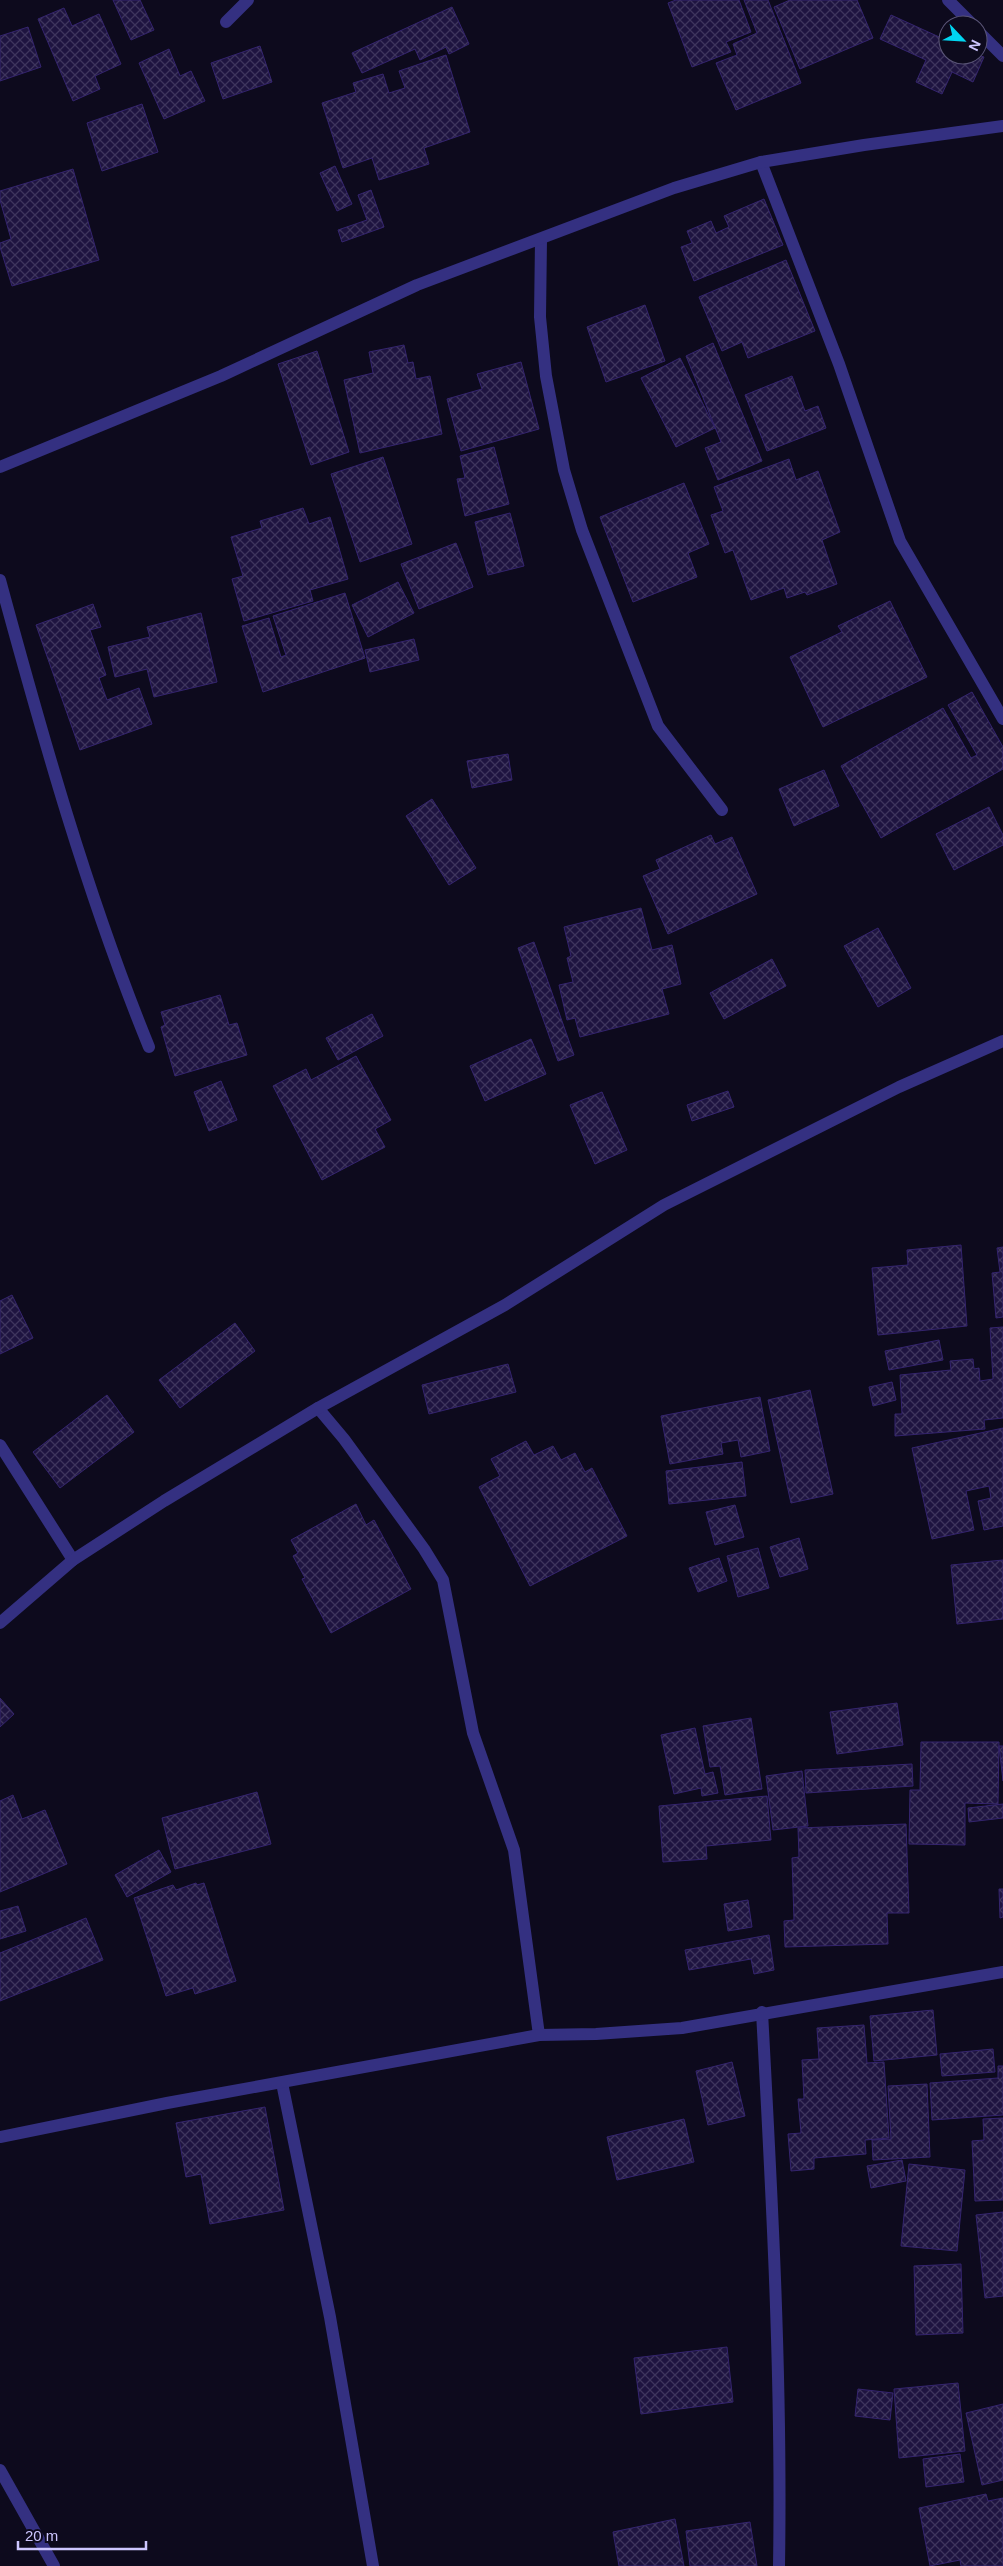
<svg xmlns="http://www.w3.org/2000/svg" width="1003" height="2566" viewBox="0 0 1003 2566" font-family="Helvetica,sans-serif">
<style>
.building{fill:url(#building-cross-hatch);stroke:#34246e}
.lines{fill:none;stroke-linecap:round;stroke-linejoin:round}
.minor{stroke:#343081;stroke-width:12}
</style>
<defs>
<pattern id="building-cross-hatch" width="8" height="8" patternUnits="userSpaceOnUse" patternTransform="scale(1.25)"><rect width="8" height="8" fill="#1e1440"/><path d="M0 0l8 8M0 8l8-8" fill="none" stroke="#3e355d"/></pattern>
</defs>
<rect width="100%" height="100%" fill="#0d0a1d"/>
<!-- building -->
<g class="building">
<path d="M113,0h27l14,30 -23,10z"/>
<path d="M676,0h63l12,32 -25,10 5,10 -39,15 -24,-64z"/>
<path d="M744,0h24l33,83 -65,27 -20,-47 21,-8 -4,-11 24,-11z"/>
<path d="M790,0h67l16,38 -73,31 -26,-62z"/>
<path d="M452,7l17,37 -20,10 -3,-7 -26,13 -5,-11 -53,24 -10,-20z"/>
<path d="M64,8l8,18 27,-12 22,50 -26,12 5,13 -27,12 -35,-82z"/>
<path d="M891,15l57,26v14h30l6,2 -11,25 -21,-10 -10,22 -26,-12 10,-22 -46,-21z"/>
<path d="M28,27l13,40 -41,14v-45z"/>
<path d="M260,46l12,36 -49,17 -12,-36z"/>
<path d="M169,49l11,27 11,-5 14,30 -41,18 -25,-56z"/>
<path d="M446,55l24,77 -46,16 5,16 -50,16 -7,-22 -29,10 -21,-65 34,-11 -3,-9 30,-9 6,19 16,-5 -6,-17z"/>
<path d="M142,104l16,48 -56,19 -15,-48z"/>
<path d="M335,166l17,38 -15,7 -17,-38z"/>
<path d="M73,169l26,91 -87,26 -12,-39v-4l11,-4 -11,-39v-9z"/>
<path d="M371,190l13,37 -42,15 -4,-12 29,-10 -9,-25z"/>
<path d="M764,199l19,46 -89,36 -13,-34 11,-4 -5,-12 24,-10 5,12 13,-6 -5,-11z"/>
<path d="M786,260l29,71 -67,27 -6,-16 -20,9 -23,-54z"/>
<path d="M645,305l20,56 -59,21 -19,-55z"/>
<path d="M713,343l49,118 -44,19 -13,-32 16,-6 -35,-86z"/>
<path d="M404,345l4,18 5,-1 3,17 14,-3 12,58 -82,19 -16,-73 29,-7 -4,-21z"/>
<path d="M317,351l32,101 -38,13 -33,-101z"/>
<path d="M680,358l35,70 -39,19 -35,-69z"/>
<path d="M521,362l18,67 -78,22 -14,-52 35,-10 -5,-15z"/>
<path d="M792,376l13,35 13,-5 8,22 -59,23 -22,-56z"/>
<path d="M494,447l15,57 -44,12 -8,-37 8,-1 -5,-22z"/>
<path d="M383,457l29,87 -52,18 -29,-88z"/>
<path d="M789,459l7,21 22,-9 22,61 -18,8 15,44 -30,11 -2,-3 -18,6 -3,-10 -33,12 -18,-50 -8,3 -14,-38 12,-4 -9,-24z"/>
<path d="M684,483l25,61 -21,9 9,24 -64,25 -33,-85z"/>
<path d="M303,508l6,16 21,-7 18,62 -38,11 3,11 -69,20 -12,-42 11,-3 -12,-39 31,-9 -2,-7z"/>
<path d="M510,513l14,53 -36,9 -13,-53z"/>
<path d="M456,543l17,44 -54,22 -18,-45z"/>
<path d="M398,582l16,31 -46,24 -16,-32z"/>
<path d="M345,593l20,65 -102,34 -21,-66 27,-8 12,39 5,-2 -13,-39z"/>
<path d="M890,601l37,76 -104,50 -33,-70 52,-25 -4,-6z"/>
<path d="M93,604l8,23 -11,3 16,45 -7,3 8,22 32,-12 13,36 -72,26 -44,-125z"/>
<path d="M201,613l16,69 -63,15 -7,-28 -32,8 -7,-30 42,-10 -3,-10z"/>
<path d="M414,639l5,21 -49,12 -5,-22z"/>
<path d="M972,692l31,55v22l-122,69 -40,-72 102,-58 28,50 6,-3 -29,-50z"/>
<path d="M508,754l4,26 -40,8 -5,-27z"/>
<path d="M824,770l15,36 -45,20 -15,-37z"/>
<path d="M432,799l44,69 -27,17 -43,-69z"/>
<path d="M989,807l14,28v10l-49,25 -18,-36z"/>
<path d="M711,835l4,9 17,-7 25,57 -89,40 -25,-58 17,-7 -4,-9z"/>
<path d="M641,908l11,42 20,-5 9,39 -19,5 7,25 -89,23 -5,-19 -8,2 -8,-35 14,-3 -6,-24 4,-2 -7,-29z"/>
<path d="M878,928l33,60 -33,19 -34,-61z"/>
<path d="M534,942l40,113 -16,6 -40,-113z"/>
<path d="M772,959l14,27 -62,33 -14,-26z"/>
<path d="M220,995l9,30 8,-2 10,32 -72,21 -14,-49 4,-2 -4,-13z"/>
<path d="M372,1014l11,22 -45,24 -12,-22z"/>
<path d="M531,1039l15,35 -61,27 -15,-35z"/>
<path d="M356,1056l35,64 -16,9 10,18 -63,33 -49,-94 33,-17 5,11z"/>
<path d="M221,1081l16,39 -28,11 -15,-39z"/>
<path d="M728,1091l6,16 -42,14 -5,-16z"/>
<path d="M602,1092l25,58 -32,14 -25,-59z"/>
<path d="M961,1245l6,81 -89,9 -6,-67 36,-3 -1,-15z"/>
<path d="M1003,1247v70l-7,1 -4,-45 8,-1 -3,-24z"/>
<path d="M12,1295l21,43 -33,16v-53z"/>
<path d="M235,1323l20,28 -75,57 -21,-28z"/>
<path d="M1003,1327v91l-19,2 1,9 -90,7v-22h7l-2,-39 51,-5 -1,-9 23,-2 1,10 5,-1 1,13 13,-2 -3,-51z"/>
<path d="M939,1340l4,20 -54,10 -4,-19z"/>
<path d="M508,1364l8,28 -87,22 -7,-29z"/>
<path d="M892,1382l4,18 -23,6 -4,-19z"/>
<path d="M810,1390l23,104 -42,9 -23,-103z"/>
<path d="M107,1395l27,37 -74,56 -27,-36z"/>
<path d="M760,1397l10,54 -29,6 -3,-17 -17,3 2,11 -53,10 -9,-48z"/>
<path d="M1003,1428v98l-19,4 -6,-29 13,-3 -2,-12 -23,5 8,39 -42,9 -20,-91z"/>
<path d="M526,1441l8,14 19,-9 8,14 14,-7 10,19 7,-4 35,68 -97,50 -51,-99 21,-11 -9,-17z"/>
<path d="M742,1462l4,34 -77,8 -3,-33z"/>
<path d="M356,1504l10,21 8,-5 37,69 -80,44 -29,-54 3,-1 -12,-22 5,-3 -7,-13z"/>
<path d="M735,1505l9,32 -29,8 -9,-33z"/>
<path d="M799,1538l9,31 -28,8 -10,-30z"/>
<path d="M758,1548l11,40 -31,9 -11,-41z"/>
<path d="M719,1558l8,23 -29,11 -9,-24z"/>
<path d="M1003,1560v59l-46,5 -6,-59z"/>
<path d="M0,1698l14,16 -14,13z"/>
<path d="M897,1703l6,42 -66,9 -7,-42z"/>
<path d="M751,1718l11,71 -37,6 -5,-29 -10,1 -7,-41z"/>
<path d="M695,1728l10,46 8,-2 5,21 -16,3 -1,-8 -27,6 -13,-59z"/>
<path d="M921,1742h78l-1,62 -33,-1v42l-56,-1 1,-54h10z"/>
<path d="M999,1746h4v35z"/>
<path d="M912,1764l1,22 -107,7 -1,-23z"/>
<path d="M802,1771l6,55 -35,4 -7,-54z"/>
<path d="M257,1792l14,52 -96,25 -13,-51z"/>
<path d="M13,1795l9,24 23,-9 22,54 -67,28v-91z"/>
<path d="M767,1796l4,44 -65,6 1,13 -44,3 -4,-56z"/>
<path d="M1003,1804v14l-34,4 -1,-14z"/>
<path d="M906,1824l3,89h-22l1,31 -103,3 -1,-26 10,-1 -2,-62 7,-1 -1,-29z"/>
<path d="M159,1850l12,22 -44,25 -12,-22z"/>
<path d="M196,1883l1,2 7,-2 32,98 -41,13 -2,-6 -27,8 -32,-98 39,-13 3,5z"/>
<path d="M999,1889h4v28l-3,1z"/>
<path d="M748,1900l4,27 -24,4 -4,-27z"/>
<path d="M18,1906l8,25 -26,8v-28z"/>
<path d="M86,1918l17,42 -103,41v-48z"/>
<path d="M769,1935l5,35 -20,4 -3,-15 -62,11 -4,-20z"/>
<path d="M933,2010l4,45 -63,6 -4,-45z"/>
<path d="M864,2025l3,38 17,-1 5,76 -24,2 1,14 -52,4v11l-23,2 -3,-37 13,-1 -3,-34h6l-2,-39 17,-1 -2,-31z"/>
<path d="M993,2049l2,23 -53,4 -2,-22z"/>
<path d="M732,2062l13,54 -37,9 -12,-54z"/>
<path d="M998,2066h5v49l-71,5 -2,-37 68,-5z"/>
<path d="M927,2084l3,73 -57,3 -1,-20 19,-1 -3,-53z"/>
<path d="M265,2107l19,103 -74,14 -9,-50 -15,3 -10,-54z"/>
<path d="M1003,2118v82l-28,1 -3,-60 12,-1 -1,-21z"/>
<path d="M684,2119l10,43 -77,18 -10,-43z"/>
<path d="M902,2160l4,21 -35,7 -4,-22z"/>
<path d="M909,2164l56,6 -8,81 -56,-5z"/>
<path d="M1003,2212v84l-18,2 -9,-83z"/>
<path d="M961,2264l2,69 -47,2 -2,-69z"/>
<path d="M727,2347l6,55 -92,12 -7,-56z"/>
<path d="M958,2383l7,68 -66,7 -5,-69z"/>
<path d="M858,2389l35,4 -3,27 -35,-4z"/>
<path d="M1003,2404v76l-21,5 -16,-72z"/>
<path d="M960,2454l4,28 -38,5 -3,-28z"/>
<path d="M986,2494l2,7 15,-3v68h-42l-1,-6 -30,6 -11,-58z"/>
<path d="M675,2519l9,47h-65l-6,-34z"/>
<path d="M750,2522l7,44h-67l-4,-35z"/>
</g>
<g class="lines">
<!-- minor -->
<g class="minor">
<path d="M948,0l25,25"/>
<path d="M226,22l22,-22"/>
<path d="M978,31l25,25"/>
<path d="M761,162l78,202 61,177 103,178"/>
<path d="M541,240l-1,77 6,59 18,94 18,60 76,196 64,84"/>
<path d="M0,467l221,-91 196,-91 257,-97 87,-26 103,-17 139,-19"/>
<path d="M0,580c43,158 87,315 149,467"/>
<path d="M318,1408l26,31 80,110 19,31 30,153 41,117 25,185"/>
<path d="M0,1445l73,115"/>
<path d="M0,1623l73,-63 91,-59 154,-93 187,-103 159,-100 235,-118 104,-46"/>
<path d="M762,2012c10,185 20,369 17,554"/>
<path d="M282,2083l48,234 43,249"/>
<path d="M0,2137l167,-34 372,-68 57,-1 86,-6 321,-56"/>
<path d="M0,2470l54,96"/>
</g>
</g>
<!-- north arrow -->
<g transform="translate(963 40) rotate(115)"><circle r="24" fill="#0d0a1d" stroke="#5a5577"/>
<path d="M0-4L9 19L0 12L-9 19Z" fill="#00d5f1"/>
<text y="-8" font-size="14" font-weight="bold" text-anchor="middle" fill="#cdc6ff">N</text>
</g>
<!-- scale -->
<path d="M18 2541v8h128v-8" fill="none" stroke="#cdc6ff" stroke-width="2.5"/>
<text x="25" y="2541" font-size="15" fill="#cdc6ff" stroke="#0d0a1d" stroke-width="4" paint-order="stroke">20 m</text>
</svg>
